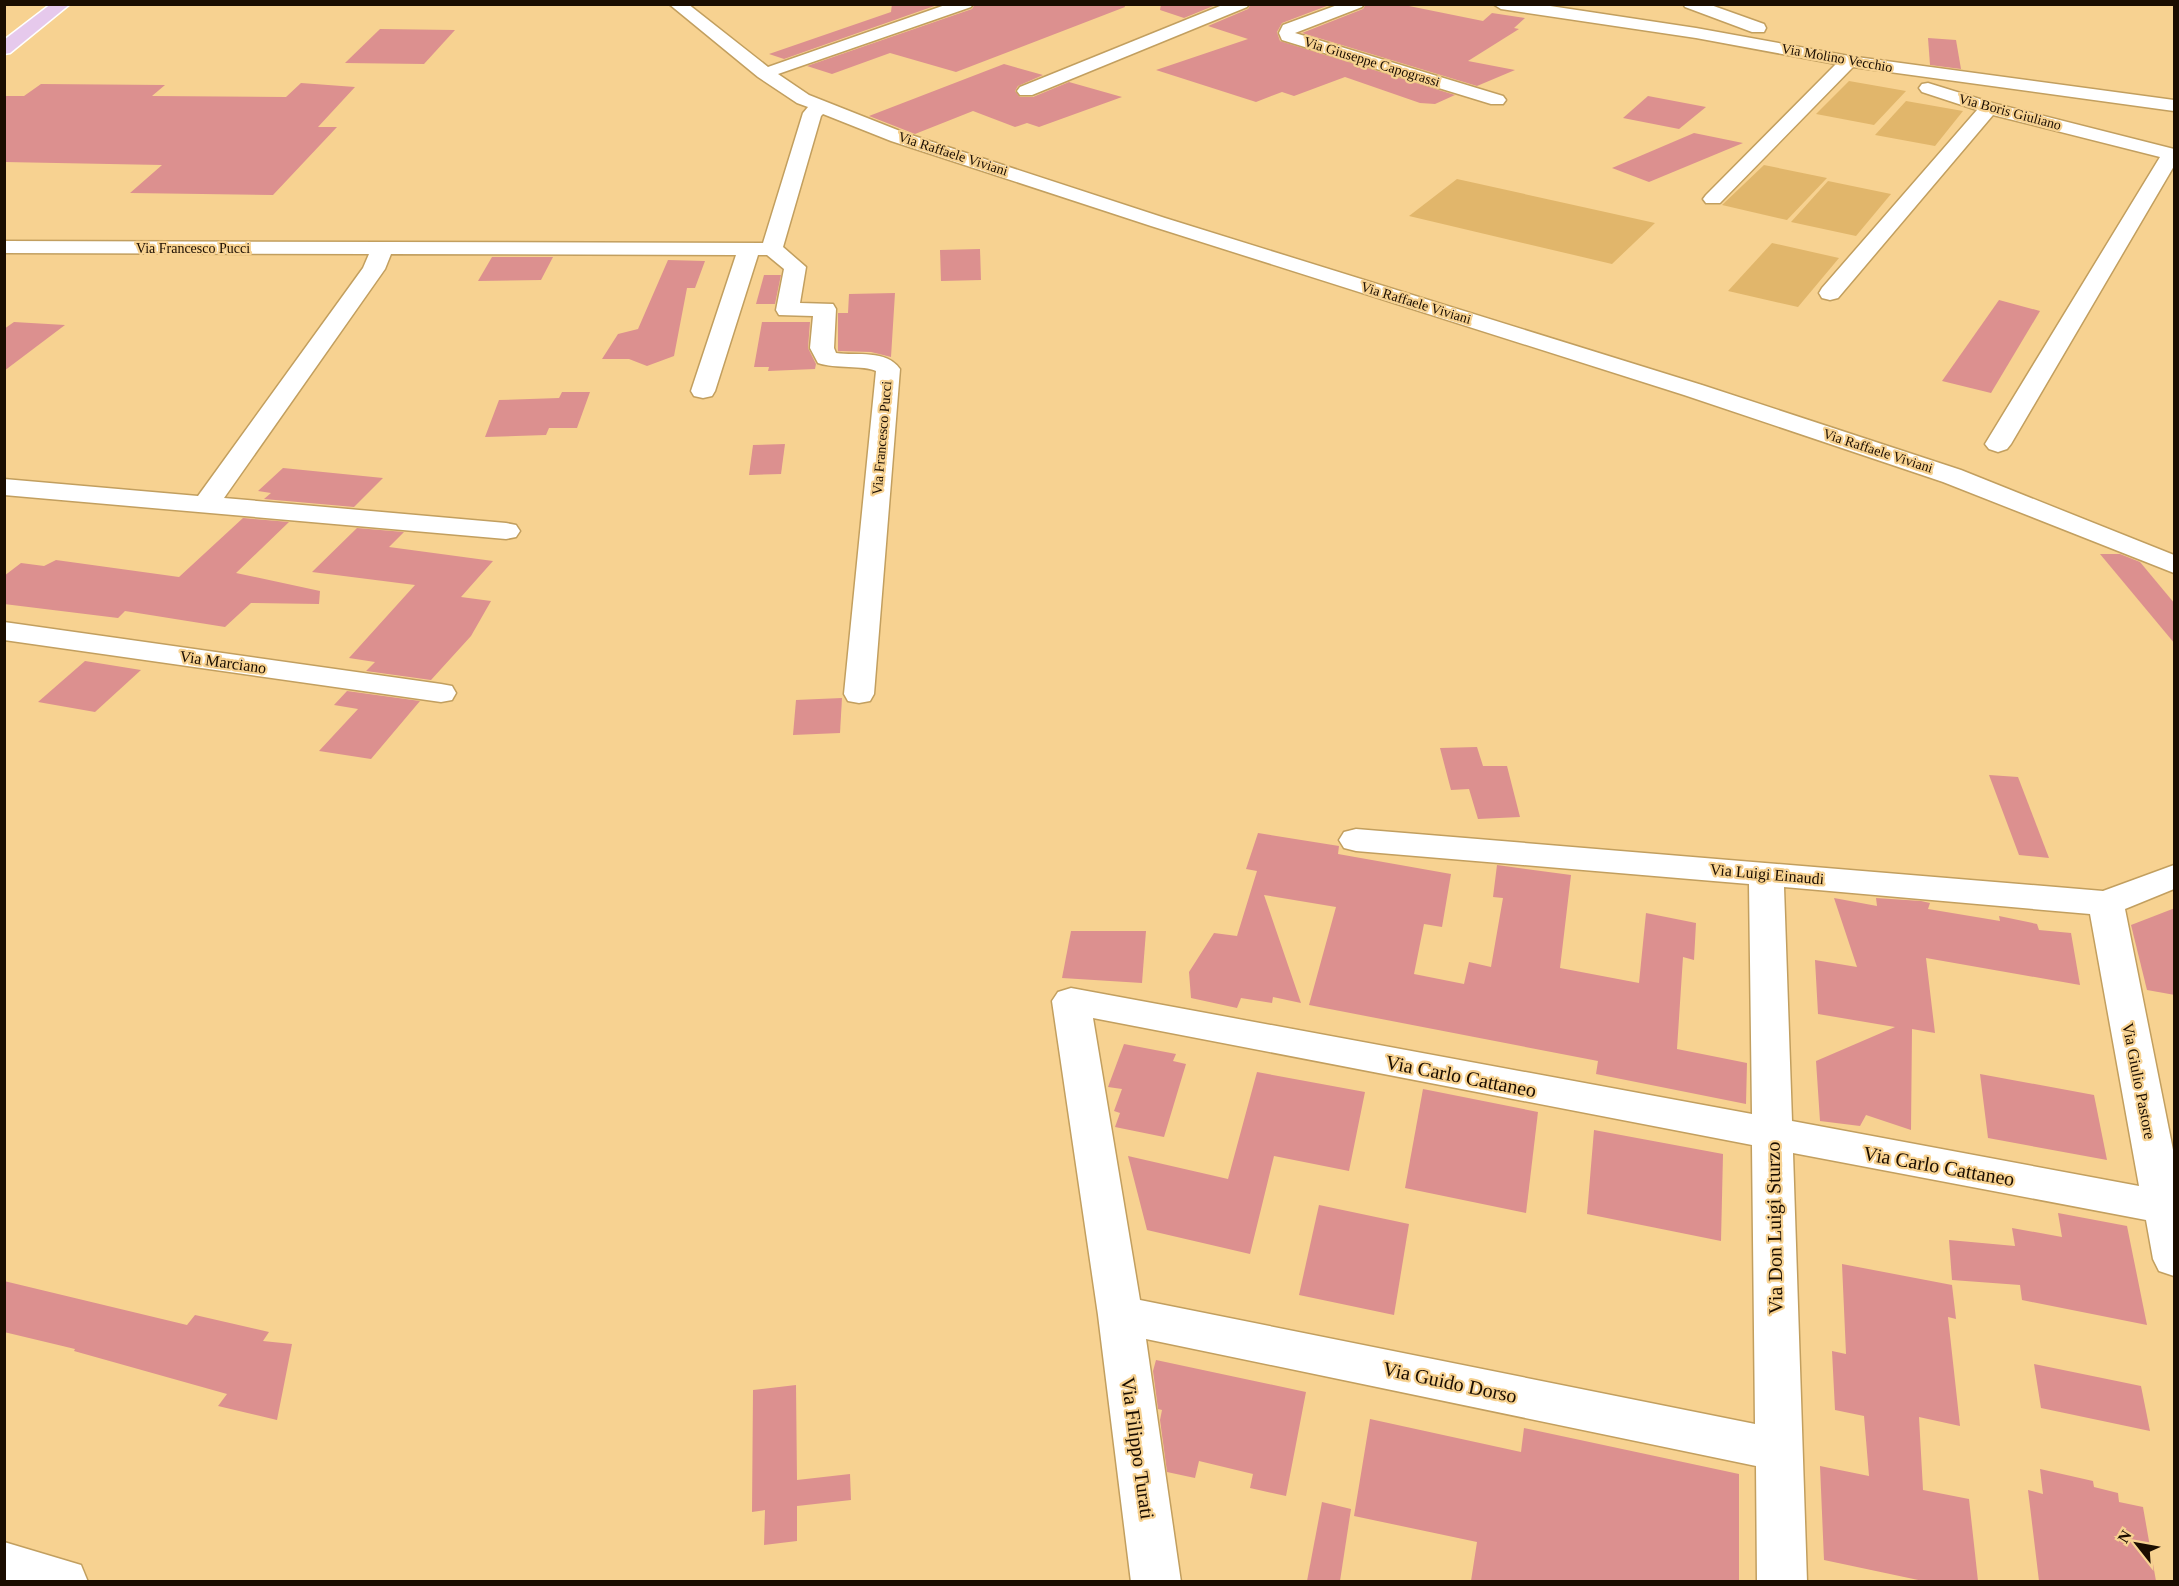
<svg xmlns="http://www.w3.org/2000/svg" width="2179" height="1586" viewBox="0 0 2179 1586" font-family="Georgia,serif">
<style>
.green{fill:#e1b66b}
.building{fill:#dc908f}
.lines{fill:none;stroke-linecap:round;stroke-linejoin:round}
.minor-casing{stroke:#c29f5f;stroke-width:3}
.major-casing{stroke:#fff;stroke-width:3}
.minor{fill:#fff;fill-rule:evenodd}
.major{fill:#e6c9ec;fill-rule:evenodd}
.labels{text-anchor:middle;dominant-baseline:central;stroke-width:4.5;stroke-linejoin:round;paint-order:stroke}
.far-street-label{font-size:14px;fill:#1a0d00;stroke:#f7d291}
.street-label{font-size:16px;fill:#1a0d00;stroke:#f7d291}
.near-street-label{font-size:20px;fill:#1a0d00;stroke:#f7d291}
</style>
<rect width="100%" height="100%" fill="#f7d291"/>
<!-- green -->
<g class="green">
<path d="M1849,81l57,10 -32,34 -58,-11z"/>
<path d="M1906,101l57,10 -28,35 -60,-11z"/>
<path d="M1764,165l63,13 -40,42 -65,-15z"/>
<path d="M1457,179l198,44 -43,41 -203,-48z"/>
<path d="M1828,181l63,13 -35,42 -65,-14z"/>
<path d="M1772,243l67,15 -41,49 -70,-16z"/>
</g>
<!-- building -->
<g class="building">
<path d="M892,4h48l-156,55 -15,-5 122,-42z"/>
<path d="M975,4h149l1,3 -169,65 -66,-19 -58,21 -25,-8 165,-57z"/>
<path d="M1161,4h57l-34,14 -24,-8z"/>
<path d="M1251,4h81l-50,19 -5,9 3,9 175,54 -20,9 -15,-1 -75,-26 -51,19 -12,-4 -26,10 -100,-32 92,-31 -40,-13 40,-17z"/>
<path d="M1366,4h33l84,17 9,-8 33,5 -11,10 5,1 -51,32 47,9 -38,16 -175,-53 61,-24z"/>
<path d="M380,29l75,1 -31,34 -79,-1z"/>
<path d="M1928,38l28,2 5,29 -31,-4z"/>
<path d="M1004,64l39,11 -25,11 -3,5 5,6h13l36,-15 53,15 -83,30 -12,-4 -12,4 -42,-16 -58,23 -46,-18z"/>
<path d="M301,83l54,4 -37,40h19l-64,68 -143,-2 32,-28 -158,-3v-66h20l17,-12 124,1 -13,11 134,1z"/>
<path d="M1648,96l58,11 -27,22 -56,-11z"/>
<path d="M1694,133l49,10 -94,39 -37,-14z"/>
<path d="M980,249l1,31 -40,1 -1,-31z"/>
<path d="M492,257h61l-12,23 -63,1z"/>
<path d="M668,260l37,1 -10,27h-8l-13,68 -27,10 -18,-7h-27l16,-25 20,-5z"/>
<path d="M764,275h17l-6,29h-19z"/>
<path d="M895,293l-4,64 -20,-5 -33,-1v-38h10l1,-19z"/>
<path d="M1999,300l41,11 -49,82 -49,-12z"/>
<path d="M14,322l51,3 -61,46v-42z"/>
<path d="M762,322h48l-2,26 8,16 -1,5 -47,2 1,-4h-15z"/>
<path d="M562,392h28l-13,36h-28l-3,7 -61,2 14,-37 60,-2z"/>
<path d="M785,444l-4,30 -32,1 4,-30z"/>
<path d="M283,468l100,10 -29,29 -90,-8 7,-6 -13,-2z"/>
<path d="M243,518l46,4 -53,51 84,18 -1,13 -68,-1 -26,24 -100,-16 -7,7 -114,-14v-28l17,-13 23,3 12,-6 123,17z"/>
<path d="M357,528l47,4 -15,15 104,14 -32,36 30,4 -20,35 -40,44 -65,-9 9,-9 -26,-4 66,-73 -103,-13z"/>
<path d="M2100,554h20l20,8 35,42v40z"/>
<path d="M85,661l56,9 -46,42 -57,-10z"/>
<path d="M347,691l73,10 -49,58 -52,-8 39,-42 -24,-4z"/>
<path d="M842,698l-2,35 -47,2 3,-35z"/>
<path d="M1477,747l6,19h24l13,51 -42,2 -9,-30 -18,1 -11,-42z"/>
<path d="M1989,775l29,2 31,81 -30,-3z"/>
<path d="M1258,833l81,13 -1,8 113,20 -9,53 -18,-3 -10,50 50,10 5,-22 22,5 12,-69 -10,-1 4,-32 74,10 -11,93 79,15 7,-70 50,10 -2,37 -11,-3 -6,92 70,14 -1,41 -150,-30 2,-13 -289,-56 27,-98 -72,-12 37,108 -28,-6 -1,6 -31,-5 -4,10 -46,-10 -2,-26 25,-39 23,3 20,-65 -11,-2z"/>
<path d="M1834,898l43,8 -1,-8 45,3 9,2 -2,6 72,12 -1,-5 38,8 2,6 32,3 9,52 -154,-27 9,75 -23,-4 -1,101 -45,-15 -6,11 -40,-5 -4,-60 79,-34 -77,-13 -3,-54 42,7z"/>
<path d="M2175,908v87l-28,-5 -16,-65z"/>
<path d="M1071,931h75l-4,52 -80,-5z"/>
<path d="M1124,1044l52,10 -3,7 13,3 -22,73 -49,-10 5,-14 -6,-2 8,-22 -14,-2z"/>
<path d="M1257,1072l108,20 -16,79 -75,-15 -24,98 -103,-24 -19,-74 100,23z"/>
<path d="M1980,1074l114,21 13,65 -119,-22z"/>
<path d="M1423,1089l115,23 -12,101 -121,-25z"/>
<path d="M1594,1130l129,24 -2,87 -134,-27z"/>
<path d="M1319,1205l90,19 -15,91 -95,-20z"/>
<path d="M2058,1213l69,13 20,99 -125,-25 -2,-15 -68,-5 -3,-40 66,6 -3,-18 50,9z"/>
<path d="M1842,1264l110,21 4,34 -8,-2 12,109 -41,-9 4,73 46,9 9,82h-55l-99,-21 -4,-94 49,10 -5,-60 -29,-6 -3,-59 14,3z"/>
<path d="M4,1281l183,44 8,-10 74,17 -6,9 29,3 -15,76 -59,-14 9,-12 -153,-43 1,-2 -71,-17z"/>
<path d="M1156,1360l150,32 -20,104 -36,-8 3,-14 -54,-13 -4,17 -28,-6 -7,-52 2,-10 -4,-1 -5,-38z"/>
<path d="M2034,1364l107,22 9,45 -109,-23z"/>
<path d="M796,1385l1,95 53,-6 1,26 -54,6v35l-33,4 1,-35 -13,2 1,-122z"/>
<path d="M1370,1419l151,33 3,-24 215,46v107h-268l6,-39 -123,-26z"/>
<path d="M2040,1469l53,12 1,6 24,6 1,9 24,5 13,74h-117l-11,-91 15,4z"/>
<path d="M1322,1502l29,7 -11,72h-33z"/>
</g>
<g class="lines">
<defs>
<g id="minor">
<path d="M669,4h19l80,63 180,-63h25l-2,3 -193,67 31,21 96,38 260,85 537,167 259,85 213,85v18l-231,-91 -259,-87 -533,-169 -260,-85 -68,-27 -2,2 -38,131 23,20 -6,36 33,1 3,5 -2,39 2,5c21,3 50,-4 64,16l-26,325 -4,7 -11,2 -11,-2 -4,-7 32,-323c-12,-6 -41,-2 -58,-8l-8,-15 3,-32 -34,-1 -3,-5 8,-41 -17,-14h-9l-43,136 -3,5 -9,2 -9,-2 -3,-5 45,-136 -345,-1 -6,15 -161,229 282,25 10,2 4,6 -4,6 -10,2 -502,-44v-16l194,17 165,-228 6,-14 -365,-1v-12l759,2 40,-130 5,-6 -11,-4 -39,-26z"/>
<path d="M1225,4h24l-2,3 -215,88h-12l-3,-4 3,-4z"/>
<path d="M1340,4h24l-2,3 -67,26 208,63 3,4 -3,4h-12l-209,-64 -3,-7 4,-8z"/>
<path d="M1493,4h44l159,24 153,28 325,44v11l-321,-44 -133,136h-14l-3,-4 3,-4 130,-131 -140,-26 -195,-29z"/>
<path d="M1683,4h25l56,20 2,4 -2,4h-12l-67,-25z"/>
<path d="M1928,83l68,21 178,45v17l-163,278 -4,5 -9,3 -9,-3 -4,-5 175,-287 -167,-42 -155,183 -8,2 -8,-2 -3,-5 3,-5 155,-178 -55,-18 -3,-4 3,-4z"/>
<path d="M4,622l437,62 11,2 4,7 -4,7 -11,2 -437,-62z"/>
<path d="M1356,829l747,62 71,-26v24l-49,20 49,246v121l-15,-5 -6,-12 -7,-39 -353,-67 14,429h-50l-1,-116 -610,-127 35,243h-50l-33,-267 -46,-314 6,-9 13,-4 681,126 -3,-230 -393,-33 -12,-3 -5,-8 5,-8zM1784,887l306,27 49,272 -347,-65zM1093,1018l659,127 3,279 -615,-124z"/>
<path d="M4,1542l77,23 7,17h-84z"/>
</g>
<path id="major" d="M51,4h19l-60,49 -6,1v-14z"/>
</defs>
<!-- minor casing -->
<use href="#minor" class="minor-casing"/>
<!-- major casing -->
<use href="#major" class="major-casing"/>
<!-- minor -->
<use href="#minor" class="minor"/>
<!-- major -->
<use href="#major" class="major"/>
</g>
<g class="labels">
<!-- far-street labels -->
<g class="far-street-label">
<text transform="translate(1837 58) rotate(10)">Via Molino Vecchio</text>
<text transform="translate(1372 62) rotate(17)">Via Giuseppe Capograssi</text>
<text transform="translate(2010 112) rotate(15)">Via Boris Giuliano</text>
<text transform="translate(953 154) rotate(18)">Via Raffaele Viviani</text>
<text x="193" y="248">Via Francesco Pucci</text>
<text transform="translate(1416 303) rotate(17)">Via Raffaele Viviani</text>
<text transform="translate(882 438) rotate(-85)">Via Francesco Pucci</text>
<text transform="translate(1878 451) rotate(18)">Via Raffaele Viviani</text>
</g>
<!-- street labels -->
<g class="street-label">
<text transform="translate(223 662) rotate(8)">Via Marciano</text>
<text transform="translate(1767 874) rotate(5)">Via Luigi Einaudi</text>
<text transform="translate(2139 1081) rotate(79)">Via Giulio Pastore</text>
</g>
<!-- near-street labels -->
<g class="near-street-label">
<text transform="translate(1461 1076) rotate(11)">Via Carlo Cattaneo</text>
<text transform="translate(1939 1166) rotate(10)">Via Carlo Cattaneo</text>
<text transform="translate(1774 1228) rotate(-91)">Via Don Luigi Sturzo</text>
<text transform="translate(1450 1382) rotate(12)">Via Guido Dorso</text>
<text transform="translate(1138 1448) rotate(82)">Via Filippo Turati</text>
</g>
</g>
<!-- border -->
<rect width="2179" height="1586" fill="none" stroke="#1a0d00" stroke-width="12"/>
<!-- north arrow -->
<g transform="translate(2137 1544) rotate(301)" stroke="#f7d291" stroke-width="4.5" paint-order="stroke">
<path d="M0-4.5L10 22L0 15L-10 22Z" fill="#1a0d00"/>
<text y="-9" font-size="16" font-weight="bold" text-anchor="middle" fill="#1a0d00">N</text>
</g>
</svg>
